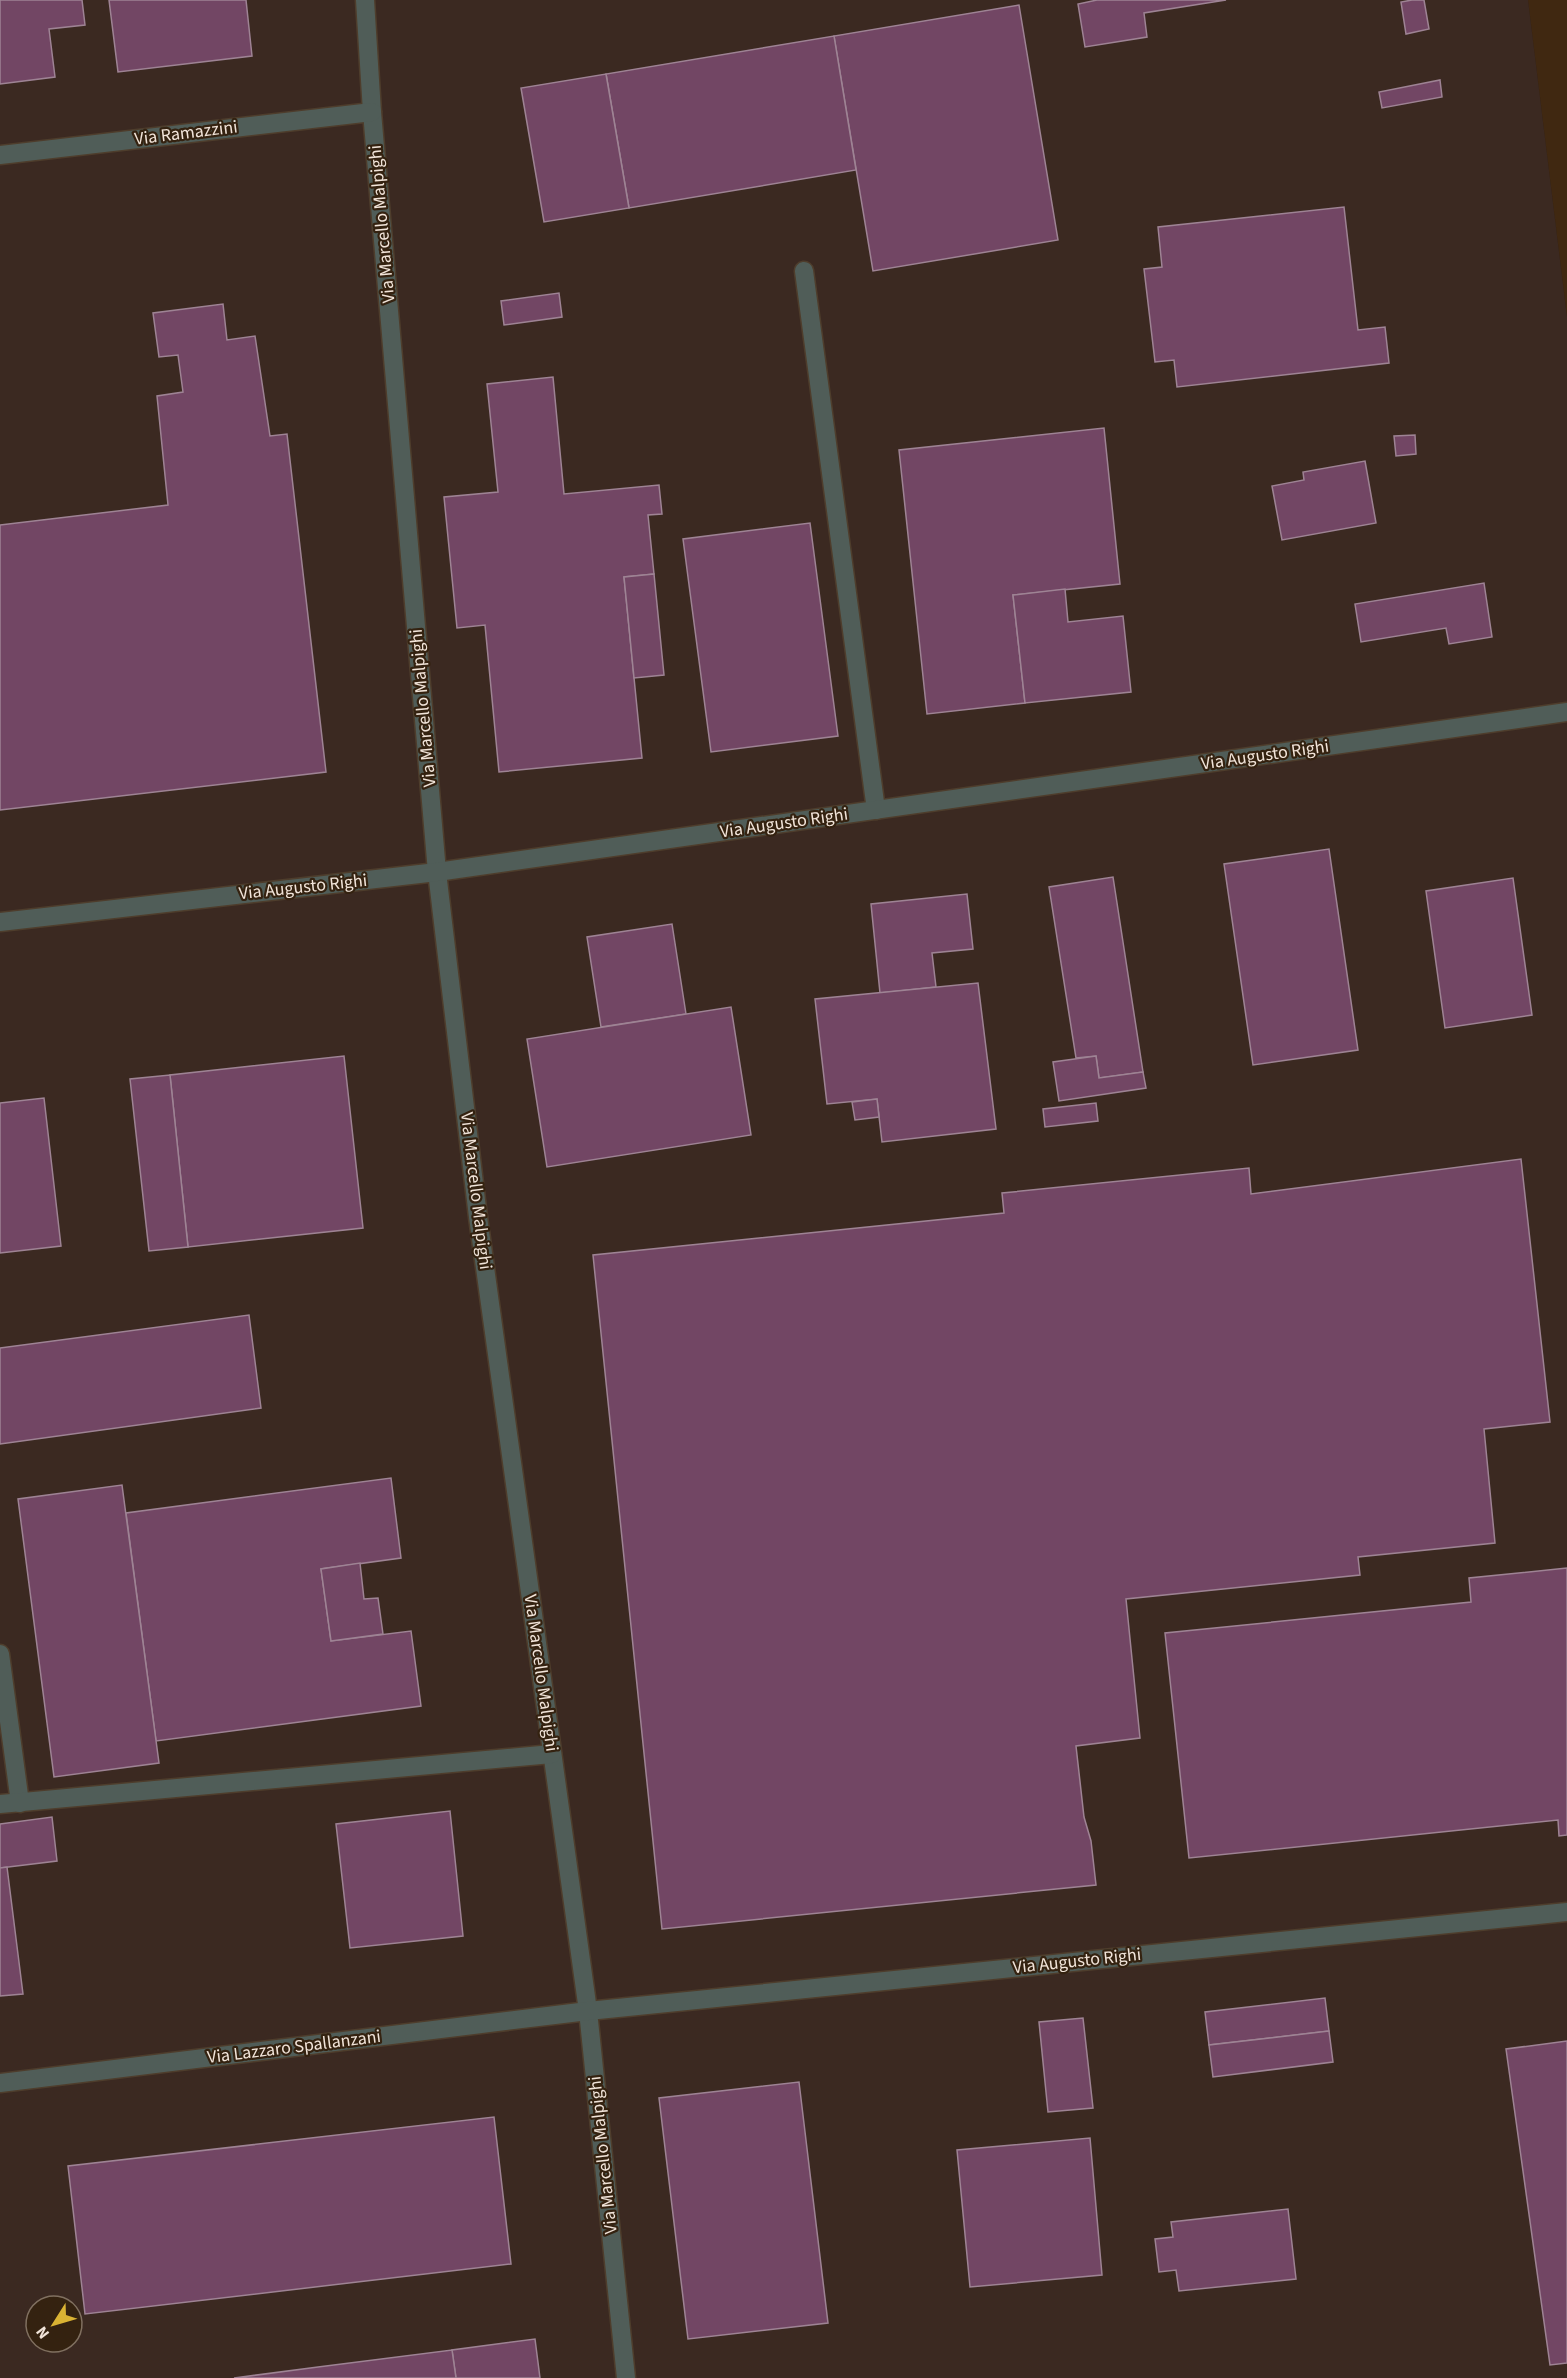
<svg xmlns="http://www.w3.org/2000/svg" width="1567" height="2378" viewBox="0 0 1567 2378" font-family="'Source Sans 3',sans-serif">
<style>
.built{fill:#402811}
.industrial{fill:#3b2921;fill-rule:evenodd}
.building{fill:#724664;stroke:#9e8394;stroke-width:1.5}
.lines{fill:none;stroke-linecap:round;stroke-linejoin:round}
.minor-casing{stroke:#4e3d2c;stroke-width:21}
.minor{stroke:#505d58;stroke-width:18}
.labels{text-anchor:middle;dominant-baseline:central;stroke-width:4.5;stroke-linejoin:round;paint-order:stroke}
.street-label{font-size:18px;fill:#f1e4d9;stroke:#342210}
</style>
<rect width="100%" height="100%" fill="#342210"/>
<!-- built -->
<path class="built" d="M1528,0h39v317z"/>
<!-- industrial -->
<path class="industrial" d="M0,0h1528l39,317v2061h-1567zM36,2306h36v36h-36z"/>
<!-- building -->
<g class="building">
<path d="M0,0h82l3,25 -36,4 6,48 -55,7z"/>
<path d="M109,0h137l6,56 -134,16z"/>
<path d="M1097,0h129l-82,13 3,24 -62,10 -7,-43z"/>
<path d="M1412,0h12l5,29 -23,5 -5,-32z"/>
<path d="M1019,5l39,235 -185,31 -39,-235z"/>
<path d="M834,36l22,134 -227,38 -23,-134z"/>
<path d="M606,74l23,134 -85,14 -23,-134z"/>
<path d="M1440,80l2,17 -60,11 -3,-16z"/>
<path d="M1344,207l14,123 27,-3 4,36 -212,24 -3,-27 -19,2 -11,-93 18,-2 -4,-40z"/>
<path d="M559,293l3,24 -58,8 -3,-24z"/>
<path d="M223,304l4,36 28,-4 15,100 17,-2 39,338 -326,38v-285l168,-20 -11,-109 26,-4 -5,-37 -19,2 -6,-44z"/>
<path d="M553,377l11,117 95,-9 3,29 -14,1 6,59 -30,3 18,181 -143,14 -14,-147 -28,3 -13,-131 54,-5 -11,-108z"/>
<path d="M1104,428l16,156 -107,11 12,108 -98,11 -28,-264z"/>
<path d="M1415,435l1,19 -20,2 -2,-20z"/>
<path d="M1365,461l11,62 -94,17 -10,-54 32,-6 -1,-8z"/>
<path d="M810,523l28,213 -127,16 -28,-213z"/>
<path d="M654,574l10,101 -30,3 -10,-101z"/>
<path d="M1484,583l8,54 -43,7 -3,-16 -85,14 -6,-38z"/>
<path d="M1065,589l3,33 55,-6 8,76 -106,11 -12,-108z"/>
<path d="M1329,849l29,201 -105,15 -29,-201z"/>
<path d="M1113,877l30,195 -44,6 -3,-22 -20,2 -27,-171z"/>
<path d="M1513,878l19,137 -87,13 -19,-137z"/>
<path d="M967,894l6,55 -41,4 4,34 -56,6 -9,-89z"/>
<path d="M672,924l14,90 -85,13 -14,-90z"/>
<path d="M978,983l18,146 -114,13 -5,-43 -50,5 -12,-105z"/>
<path d="M731,1007l20,128 -204,32 -20,-128z"/>
<path d="M344,1056l19,172 -175,19 -18,-172z"/>
<path d="M1096,1056l3,22 44,-6 3,16 -87,13 -6,-39z"/>
<path d="M170,1075l18,172 -39,4 -19,-172z"/>
<path d="M44,1098l17,148 -61,7v-150z"/>
<path d="M877,1099l2,18 -24,3 -3,-18z"/>
<path d="M1096,1103l2,18 -53,6 -2,-18z"/>
<path d="M1521,1159l29,263 -66,7 11,114 -137,14 2,18 -234,24 14,139 -64,8 8,71 7,24 5,44 -434,44 -69,-674 411,-42 -2,-20 247,-25 2,26z"/>
<path d="M249,1315l12,93 -261,36v-96z"/>
<path d="M391,1478l10,80 -80,11 10,72 80,-10 10,75 -265,35 -30,-228z"/>
<path d="M122,1485l37,278 -105,14 -36,-278z"/>
<path d="M360,1563l4,36 14,-1 5,36 -52,7 -10,-72z"/>
<path d="M1567,1568v267l-8,1 -1,-16 -369,38 -24,-225 306,-31 -2,-24z"/>
<path d="M450,1811l13,125 -113,12 -14,-124z"/>
<path d="M52,1817l5,44 -57,7v-44z"/>
<path d="M7,1867l16,127 -23,2v-128z"/>
<path d="M1325,1998l4,33 -120,14 -4,-33z"/>
<path d="M1083,2018l10,90 -45,4 -9,-90z"/>
<path d="M1329,2031l4,31 -120,15 -4,-32z"/>
<path d="M1567,2041v322l-17,2 -44,-316z"/>
<path d="M799,2082l29,241 -140,16 -29,-241z"/>
<path d="M494,2117l17,147 -426,50 -17,-148z"/>
<path d="M1090,2138l12,137 -132,12 -13,-137z"/>
<path d="M1288,2209l8,70 -117,12 -3,-21 -17,2 -4,-33 18,-2 -2,-15z"/>
<path d="M535,2339l5,39h-84l-4,-28z"/>
<path d="M452,2350l4,28h-222l84,-11z"/>
</g>
<g class="lines">
<defs>
<g id="minor">
<path d="M365,0l7,112 65,760 41,345 110,794 38,367"/>
<path d="M0,155l372,-43"/>
<path d="M804,271l72,539"/>
<path d="M0,922l437,-50 1130,-160"/>
<path d="M0,1654l20,149"/>
<path d="M0,1804l552,-50"/>
<path d="M0,2083l588,-72 979,-99"/>
</g>
</defs>
<!-- minor casing -->
<use href="#minor" class="minor-casing"/>
<!-- minor -->
<use href="#minor" class="minor"/>
</g>
<g class="labels">
<!-- street labels -->
<g class="street-label">
<text transform="translate(186 133) rotate(-7)">Via Ramazzini</text>
<text transform="translate(382 224) rotate(-95)">Via Marcello Malpighi</text>
<text transform="translate(423 708) rotate(-95)">Via Marcello Malpighi</text>
<text transform="translate(1265 755) rotate(-8)">Via Augusto Righi</text>
<text transform="translate(784 823) rotate(-8)">Via Augusto Righi</text>
<text transform="translate(303 887) rotate(-6)">Via Augusto Righi</text>
<text transform="translate(476 1191) rotate(83)">Via Marcello Malpighi</text>
<text transform="translate(541 1673) rotate(82)">Via Marcello Malpighi</text>
<text transform="translate(1077 1961) rotate(-6)">Via Augusto Righi</text>
<text transform="translate(294 2047) rotate(-7)">Via Lazzaro Spallanzani</text>
<text transform="translate(603 2155) rotate(-96)">Via Marcello Malpighi</text>
</g>
</g>
<!-- north arrow -->
<g transform="translate(54 2324) rotate(233)"><circle r="28" fill="#342210" stroke="#807060" stroke-width="1.5"/>
<path d="M0-4.5L10 22L0 15L-10 22Z" fill="#dab333"/>
<text y="-9" font-size="16" font-weight="bold" text-anchor="middle" fill="#f1e4d9">N</text>
</g>
</svg>
